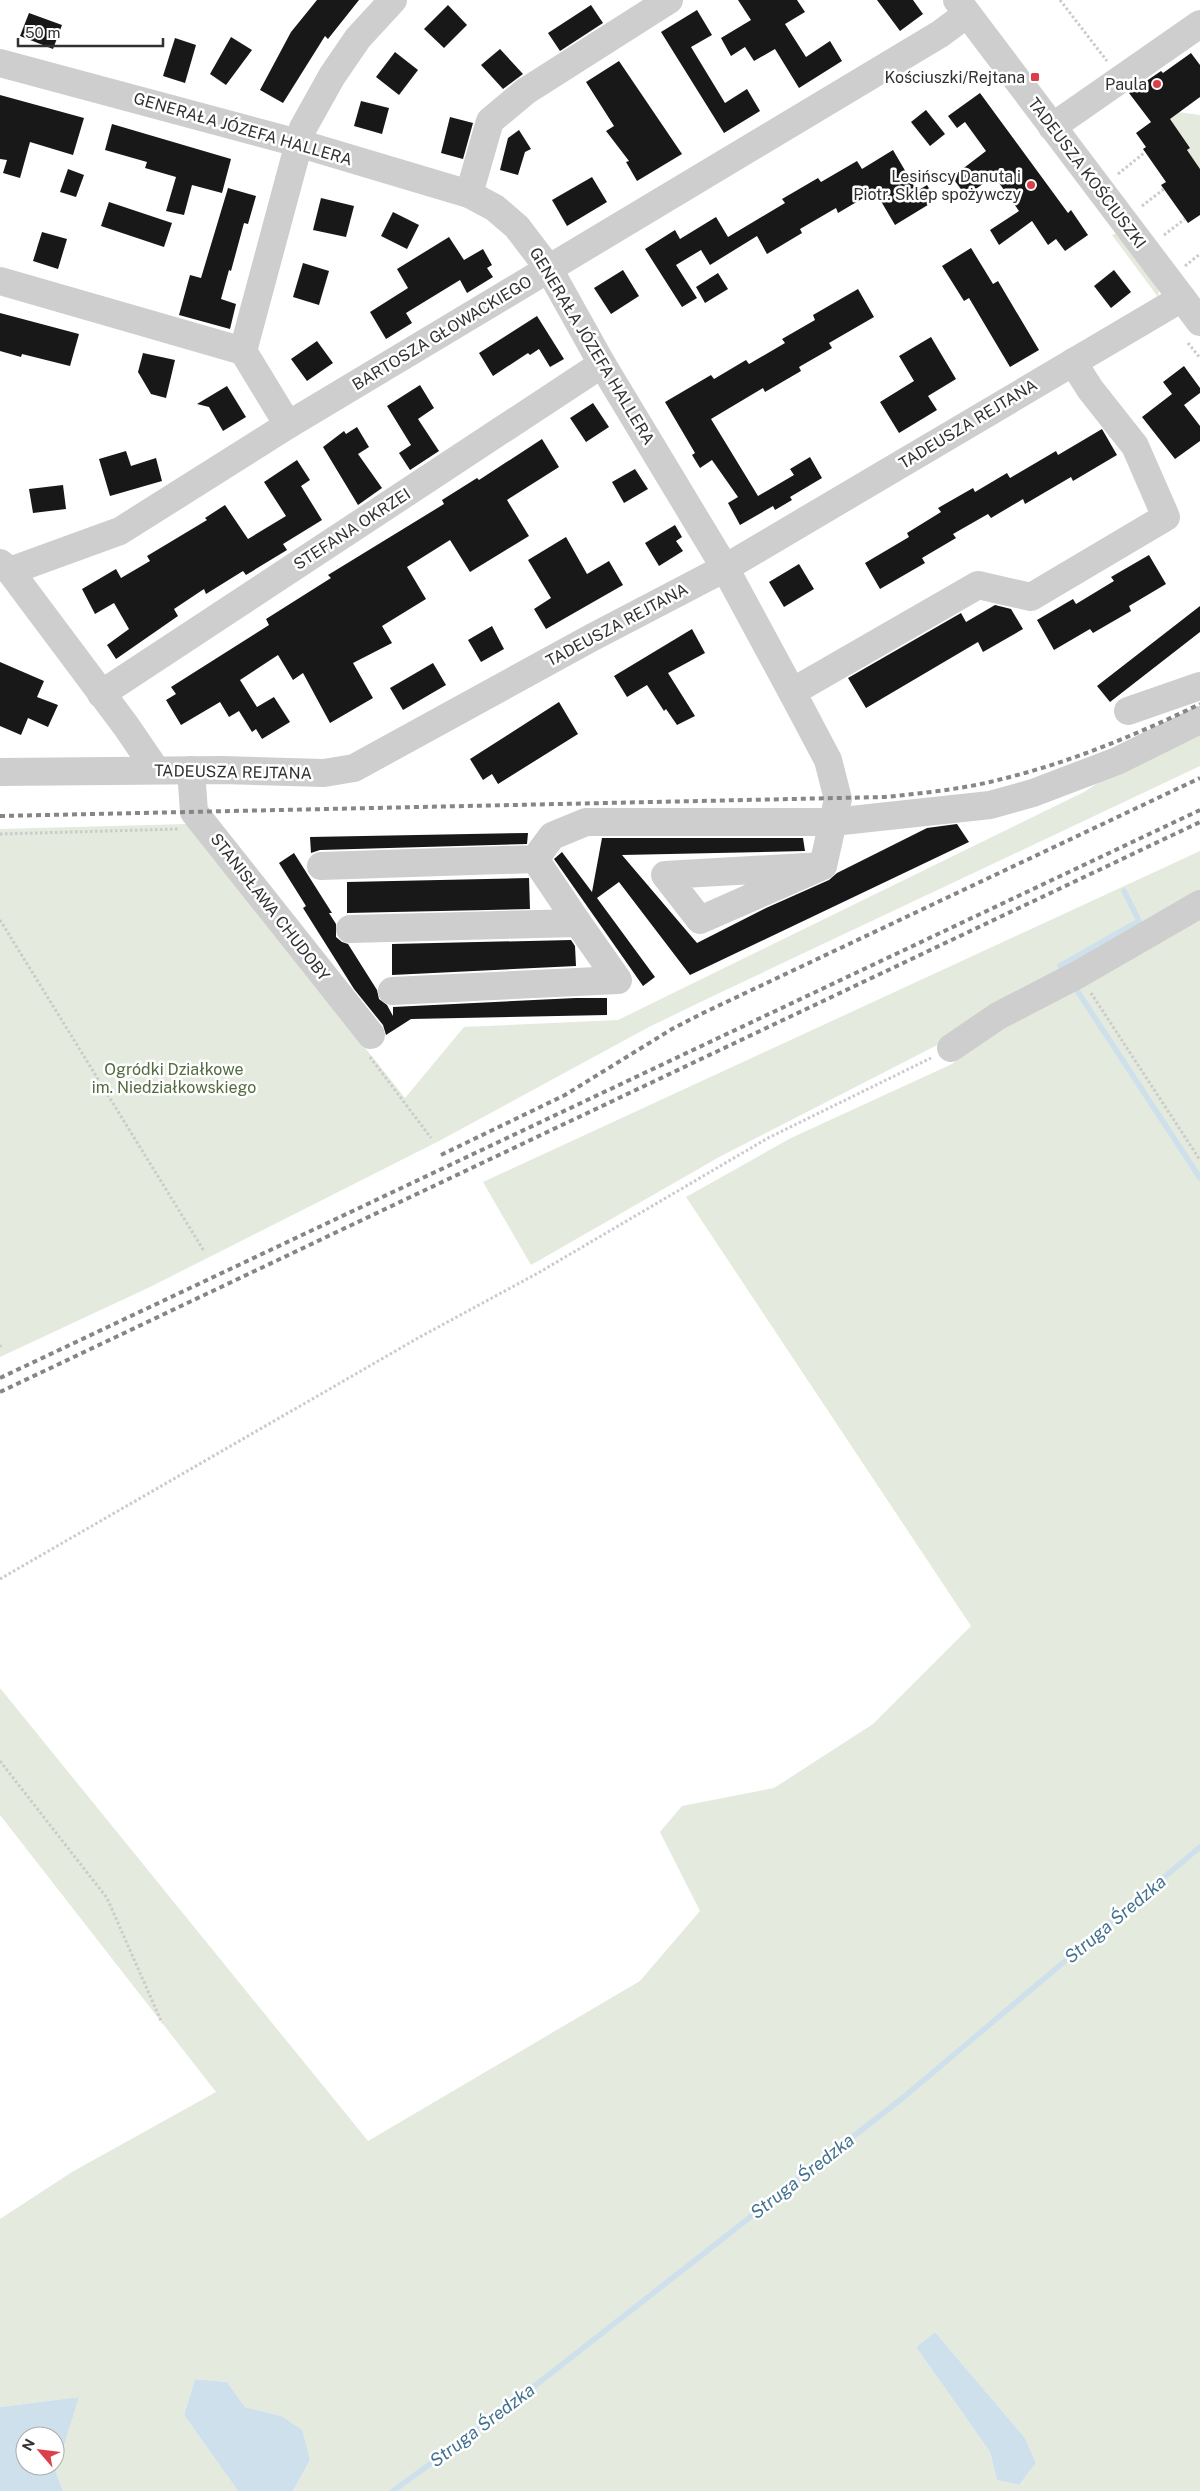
<svg xmlns="http://www.w3.org/2000/svg" width="1200" height="2491" viewBox="0 0 1200 2491" font-family="'Public Sans',sans-serif">
<style>
.green{fill:#e4eadd;fill-rule:evenodd}
.water{fill:#cee0eb;fill-rule:evenodd}
.lines{fill:none;stroke-linecap:round;stroke-linejoin:round}
.stream{stroke:#cee0eb;stroke-width:5.5}
.building{fill:#181818}
.path{stroke:#cbcbcb;stroke-width:3;stroke-dasharray:2.5 2.5;stroke-linecap:butt}
.minor{stroke:#cecece;stroke-width:28}
.rail{stroke:#868686;stroke-width:4;stroke-dasharray:5 4;stroke-linecap:butt}
.poi-dot{fill:#dd3e4b;stroke:#fff;stroke-width:2}
.labels{text-anchor:middle;dominant-baseline:central;stroke-width:5;stroke-linejoin:round;paint-order:stroke}
.poi-label{font-size:16px;fill:#313131;stroke:#fff;text-anchor:end}
.street-label{font-size:16px;fill:#313131;stroke:#fff}
.park-label{font-size:16px;fill:#546b40;stroke:#fff}
.water-label{font-size:18px;font-style:italic;fill:#427290;stroke:#fff}
</style>
<rect width="100%" height="100%" fill="#fff"/>
<!-- green -->
<g class="green">
<path d="M1170,111l30,4v54l-13,-19 3,-2 -25,-36z"/>
<path d="M1118,233l41,57 -1,7 -46,-62z"/>
<path d="M1200,729v37l-487,230 -64,31 -210,114 -289,146 -150,70v-528l187,-5 218,274 59,-71 154,-7 466,-228 40,-26z"/>
<path d="M1200,851v44l-253,145 -226,116 -190,109 -48,-83z"/>
<path d="M1200,911v1580h-907l17,-31 -29,-44 -36,-9 -18,-25 -32,-3 -11,36 54,76h-175l-7,-19 23,-75 -79,10v-188l72,-47 144,-80 -216,-277v-127l368,453 272,-160 60,-70 -40,-79 22,-26 92,-18 99,-64 98,-98 -285,-429 105,-59 161,-74 50,-44zM935,2332l90,106 11,25 -17,22 -22,-5 -7,-28 -74,-105z"/>
</g>
<!-- water -->
<g class="water">
<path d="M935,2332l90,106 11,25 -17,22 -22,-5 -7,-28 -74,-105z"/>
<path d="M195,2379l32,3 18,25 36,9 21,14 8,30 -17,31h-55l-54,-76z"/>
<path d="M79,2397l-23,75 7,19h-63v-84zM25,2436h30v30h-30z"/>
</g>
<g class="lines">
<!-- stream -->
<g class="stream">
<path d="M1060,966l79,-45 -15,-30"/>
<path d="M1078,992l122,186"/>
<path d="M393,2491l107,-78 405,-317 295,-249"/>
</g>
</g>
<!-- building -->
<g class="building">
<path d="M317,0h42l-31,39 -3,-3 -42,67 -23,-13 31,-58z"/>
<path d="M738,0h59l8,12 -20,12 21,33 24,-16 12,20 -43,27 -24,-39 -21,12 -9,-14 -14,9 -10,-18 30,-18z"/>
<path d="M877,0h36l10,14 -23,17z"/>
<path d="M448,5l19,20 -23,23 -20,-19z"/>
<path d="M591,5l12,18 -43,28 -12,-18z"/>
<path d="M697,10l15,25 -21,12 34,56 22,-14 13,22 -36,22 -63,-101z"/>
<path d="M29,13l33,12 -9,24 -33,-13z"/>
<path d="M231,37l21,13 -26,35 -16,-11z"/>
<path d="M175,38l21,7 -11,38 -22,-7z"/>
<path d="M500,49l23,25 -20,15 -22,-24z"/>
<path d="M395,52l23,18 -19,25 -23,-18z"/>
<path d="M1191,53l9,12v32l-30,22 20,29 -3,2 13,19v46l-12,8 -27,-38 5,-3 -23,-33 3,-2 -10,-14 15,-11 -22,-29 32,-22 2,2z"/>
<path d="M619,61l63,93 -45,27 -11,-19 3,-1 -23,-30 8,-5 -28,-44z"/>
<path d="M980,93l88,120 3,-3 17,25 -23,16 -9,-12 -8,6 -16,-24 -33,24 -9,-15 29,-19 -25,-35 -28,20 -14,-19 34,-26 -21,-29 -8,6 -9,-12z"/>
<path d="M0,95l84,23 -11,37 -43,-13 -10,36 -17,-5 4,-13 -7,-1z"/>
<path d="M361,101l28,7 -7,26 -28,-8z"/>
<path d="M926,110l19,24 -15,12 -19,-24z"/>
<path d="M450,117l23,6 -10,36 -22,-6z"/>
<path d="M112,124l119,35 -9,34 -30,-8 -8,30 -18,-4 10,-34 -31,-9 2,-6 -42,-12z"/>
<path d="M519,130l12,19 -6,3 -7,23 -18,-5 8,-32z"/>
<path d="M893,150l24,41 10,-6 9,15 -41,25 -20,-34 -37,22 -2,-5 -36,21 2,4 -35,21 -10,-18 -47,29 -9,-15 -25,15 21,33 -15,9 -37,-58 30,-19 5,9 36,-22 12,20 57,-34 -3,-4 36,-21 3,4 36,-21 5,8z"/>
<path d="M68,169l16,6 -8,22 -16,-5z"/>
<path d="M592,177l15,25 -40,24 -15,-26z"/>
<path d="M228,188l28,8 -8,28 -4,-1 -13,48 -2,-1 -8,29 15,5 -6,25 -51,-14 11,-40 11,3z"/>
<path d="M321,198l33,8 -8,31 -33,-7z"/>
<path d="M109,202l63,21 -8,24 -63,-21z"/>
<path d="M393,212l26,13 -12,24 -26,-13z"/>
<path d="M42,232l25,7 -9,30 -25,-8z"/>
<path d="M449,237l15,23 19,-11 9,16 -5,3 6,9 -26,16 -7,-13 -54,33 6,10 -26,16 -16,-27 38,-24 -11,-19z"/>
<path d="M971,248l22,36 5,-3 41,69 -29,17 -41,-69 -5,3 -22,-35z"/>
<path d="M303,263l26,8 -10,34 -26,-8z"/>
<path d="M623,270l16,26 -28,18 -17,-26z"/>
<path d="M1114,270l17,22 -20,16 -17,-22z"/>
<path d="M718,273l10,16 -23,14 -9,-16z"/>
<path d="M858,289l16,28 -45,26 3,5 -33,19 2,4 -36,21 -2,-4 -52,31 47,77 36,-21 -4,-6 20,-12 12,21 -32,19 2,3 -17,10 -2,-4 -33,19 -12,-22 10,-6 -26,-37 -12,8 -8,-13 3,-2 -30,-51 46,-27 3,4 32,-19 3,4 36,-21 -3,-4 33,-19 -2,-5z"/>
<path d="M0,313l79,21 -9,32 -48,-12 -1,3 -21,-6z"/>
<path d="M537,316l27,43 -14,8 -11,-18 -9,6 -2,-2 -35,23 -14,-23z"/>
<path d="M931,337l25,42 -28,17 9,14 -38,23 -19,-31 34,-21 -15,-25z"/>
<path d="M317,341l16,22 -26,18 -16,-22z"/>
<path d="M143,353l32,7 -9,38 -15,-4 -13,-22z"/>
<path d="M1184,366l16,22v5l-16,12 16,21v15l-25,18 -33,-42 30,-23 -9,-12z"/>
<path d="M420,385l14,23 -16,11 21,32 -29,19 -11,-17 12,-8 -24,-39z"/>
<path d="M227,386l19,31 -23,14 -14,-24 -12,-3z"/>
<path d="M593,403l16,24 -23,15 -16,-24z"/>
<path d="M357,427l12,20 -11,7 24,34 -24,17 -35,-58 21,-16 2,3z"/>
<path d="M1102,429l15,26 -44,26 -2,-4 -46,27 -2,-5 -32,19 -3,-4 -35,20 3,4 -34,20 3,5 -45,26 -15,-26 44,-26 -2,-4 34,-21 -3,-4 35,-20 2,4 32,-19 3,5 46,-27 2,4z"/>
<path d="M542,439l17,28 -52,33 22,36 -59,36 -20,-32 -43,27 19,32 -44,27 10,17 -39,20 20,35 -43,25 -27,-50 -10,7 -15,-25 -38,25 17,27 17,-10 16,25 -28,17 -6,-10 -4,3 -13,-21 -10,6 -9,-15 -39,23 -15,-25 10,-6 -5,-7 98,-62 -3,-6 65,-41 -3,-3 116,-71 -2,-4 35,-22 2,2z"/>
<path d="M126,451l5,15 25,-8 6,23 -52,15 -11,-37z"/>
<path d="M297,460l13,20 -9,6 21,34 -39,24 4,6 -41,25 -3,-4 -37,23 -2,-5 -30,20 4,7 -62,43 -9,-14 22,-16 -15,-26 -19,11 -13,-25 34,-20 5,9 29,-17 -3,-5 60,-36 -2,-2 20,-13 23,34 38,-23 -22,-34z"/>
<path d="M635,469l13,20 -24,14 -12,-21z"/>
<path d="M63,485l3,24 -33,4 -4,-24z"/>
<path d="M675,525l7,12 -6,4 7,10 -24,15 -14,-23z"/>
<path d="M566,537l21,37 22,-13 14,24 -77,44 -12,-20 17,-11 -23,-38z"/>
<path d="M1149,555l17,29 -37,22 2,5 -38,22 -3,-4 -36,21 -17,-30 36,-21 3,5 38,-23 -3,-4z"/>
<path d="M799,564l15,25 -30,18 -15,-25z"/>
<path d="M995,605l16,4 12,20 -40,23 -5,-10 -112,66 -18,-30 113,-65 5,9z"/>
<path d="M1200,606v26l-90,70 -13,-16z"/>
<path d="M492,626l12,23 -23,13 -13,-22z"/>
<path d="M692,629l13,24 -37,20 27,43 -18,9 -11,-16 -2,2 -17,-26 -20,12 -13,-21z"/>
<path d="M0,662l44,19 -7,16 21,8 -10,22 -20,-9 -7,17 -21,-9z"/>
<path d="M433,663l13,22 -43,25 -13,-22z"/>
<path d="M559,702l19,32 -80,50 -6,-10 -9,6 -13,-21z"/>
<path d="M957,824l12,18 -279,133 -71,-93 -22,16 58,79 -12,9 -89,-127 8,-7 30,40 10,-54h201l2,13 -183,4 75,88 69,-35 63,-28 8,-7 90,-45z"/>
<path d="M528,833l-1,11 -207,6 -9,3 -1,-16z"/>
<path d="M294,853l38,60h-3l7,11v13l6,5 6,2 29,46 2,9 8,6 6,11v-9l183,-9h31v17l-196,4 -25,16 -3,-10 -29,-36 -51,-81 3,-2 -27,-43z"/>
<path d="M529,878l1,31 -183,4v-31z"/>
<path d="M571,940l4,6 1,20 -184,9v-31z"/>
</g>
<g class="lines">
<!-- path -->
<g class="path">
<path d="M1060,0l47,61"/>
<path d="M1118,174l26,-21"/>
<path d="M1142,206l22,-17"/>
<path d="M1164,235l21,-16"/>
<path d="M1185,266l15,-12"/>
<path d="M1188,343l12,15"/>
<path d="M0,834l179,-5"/>
<path d="M0,920l204,331"/>
<path d="M1091,993l109,167"/>
<path d="M370,1057l61,81"/>
<path d="M0,1345l1,2"/>
<path d="M0,1579l418,-241 120,-65 230,-135 163,-80"/>
<path d="M0,1761l107,137 55,125"/>
</g>
<!-- minor -->
<g class="minor">
<path d="M957,0l243,322"/>
<path d="M0,63l298,80 171,51 26,14 22,19 32,42 53,95 123,204 67,124 36,68 10,39 -15,67 -158,9 35,45 123,-54"/>
<path d="M1052,127l148,-103"/>
<path d="M469,194l21,-73 36,-30 143,-91"/>
<path d="M0,281l243,70"/>
<path d="M288,425l-45,-74 60,-223 29,-52 26,-38 35,-38"/>
<path d="M0,563l10,8 116,155 30,44"/>
<path d="M10,571l110,-40 168,-106 652,-391 27,-20"/>
<path d="M792,692l186,-107 53,12 135,-80 -31,-71 -45,-57 -17,-27"/>
<path d="M101,694l501,-330"/>
<path d="M1128,711l72,-25"/>
<path d="M191,770l3,42 177,223"/>
<path d="M0,772l222,-2 102,3 30,-5 237,-130 134,-70 457,-270"/>
<path d="M321,866l214,-7 17,-23 34,-14h247l157,-17 43,-12 84,-32 83,-41"/>
<path d="M350,929l228,-6 -43,-64"/>
<path d="M392,991l226,-11 -40,-57"/>
<path d="M951,1048l47,-32 81,-42 121,-70"/>
</g>
<!-- rail -->
<g class="rail">
<path d="M0,816l885,-19c39,-4 79,-8 117,-18 69,-17 134,-44 198,-75"/>
<path d="M441,1155l124,-60 107,-66 29,-15 499,-236"/>
<path d="M0,1378l1200,-568"/>
<path d="M0,1392l1200,-570"/>
</g>
</g>
<!-- markers -->
<g class="poi-dot">
<rect x="1030" y="72" width="10" height="10" rx="2.5"/>
<circle cx="1157" cy="84" r="5"/>
<circle cx="1031" cy="185" r="5"/>
</g>
<g class="labels">
<!-- poi labels -->
<g class="poi-label">
<text x="1025" y="77">Kościuszki/Rejtana</text>
<text x="1147" y="84">Paula</text>
<text x="1021" y="176">Lesińscy Danuta i<tspan x="1021" dy="18">Piotr. Sklep spożywczy</tspan></text>
</g>
<!-- street labels -->
<g class="street-label">
<text transform="translate(243 129) rotate(16)">GENERAŁA JÓZEFA HALLERA</text>
<text transform="translate(1087 173) rotate(53)">TADEUSZA KOŚCIUSZKI</text>
<text transform="translate(442 333) rotate(-31)">BARTOSZA GŁOWACKIEGO</text>
<text transform="translate(592 346) rotate(59)">GENERAŁA JÓZEFA HALLERA</text>
<text transform="translate(968 424) rotate(-31)">TADEUSZA REJTANA</text>
<text transform="translate(352 529) rotate(-33)">STEFANA OKRZEI</text>
<text transform="translate(617 625) rotate(-28)">TADEUSZA REJTANA</text>
<text transform="translate(233 772) rotate(1)">TADEUSZA REJTANA</text>
<text transform="translate(270 907) rotate(52)">STANISŁAWA CHUDOBY</text>
</g>
<!-- park labels -->
<g class="park-label">
<text x="174" y="1069">Ogródki Działkowe<tspan x="174" dy="18">im. Niedziałkowskiego</tspan></text>
</g>
<!-- water labels -->
<g class="water-label">
<text transform="translate(1115 1919) rotate(-40)">Struga Średzka</text>
<text transform="translate(802 2176) rotate(-38)">Struga Średzka</text>
<text transform="translate(482 2425) rotate(-37)">Struga Średzka</text>
</g>
</g>
<!-- north arrow -->
<g transform="translate(40 2451) rotate(298)"><circle r="24" fill="#ffffff" stroke="#adadad"/>
<path d="M0-4L9 19L0 12L-9 19Z" fill="#dd3e4b"/>
<text y="-8" font-size="14" font-weight="bold" text-anchor="middle" fill="#313131">N</text>
</g>
<!-- scale -->
<path d="M18 38v8h145v-8" fill="none" stroke="#313131" stroke-width="2.5"/>
<text x="25" y="38" font-size="15" fill="#313131" stroke="#ffffff" stroke-width="4" paint-order="stroke">50 m</text>
</svg>
